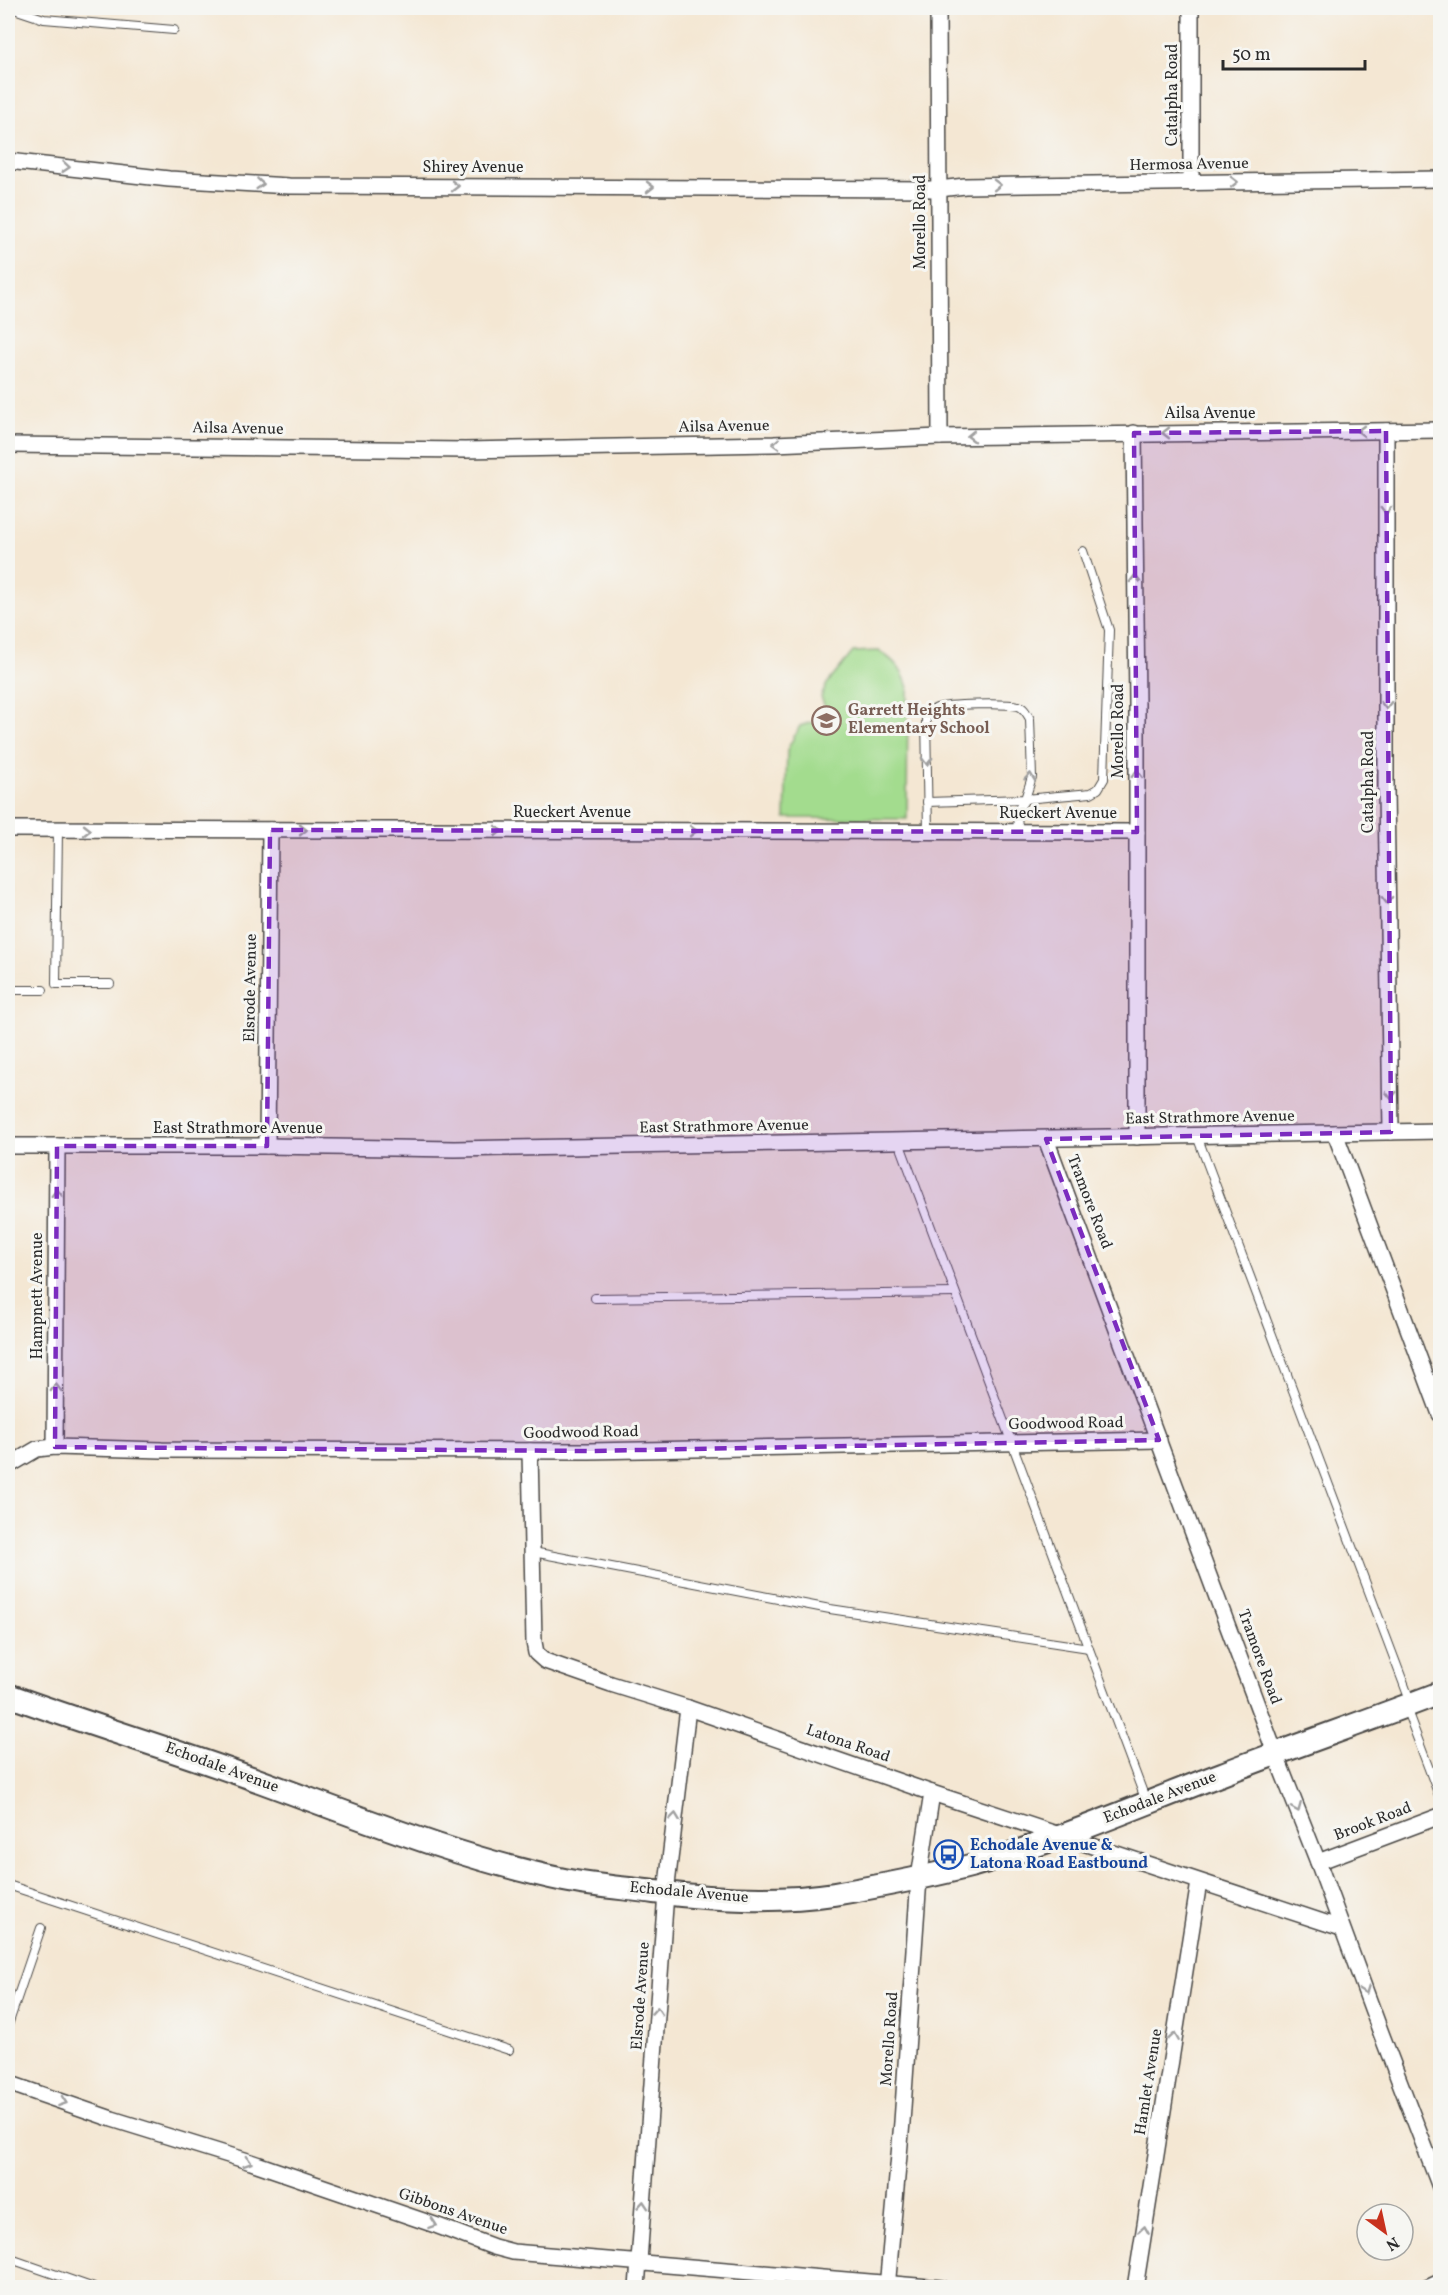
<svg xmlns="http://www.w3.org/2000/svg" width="1448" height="2295" viewBox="0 0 1448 2295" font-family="Vollkorn,serif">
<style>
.green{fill:#a3dc8e;stroke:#67845c;stroke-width:1.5}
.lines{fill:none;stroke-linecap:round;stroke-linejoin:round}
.lane-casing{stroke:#494744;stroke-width:10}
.street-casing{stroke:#494744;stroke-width:18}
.secondary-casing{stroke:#494744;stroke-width:26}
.lane{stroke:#fff;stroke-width:8}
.street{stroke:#fff;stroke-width:15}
.secondary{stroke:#fff;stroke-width:22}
.oneway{stroke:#a0a0a0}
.marked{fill:#7b2cbf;fill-opacity:0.2;stroke:#7b2cbf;stroke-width:4.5;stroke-dasharray:12 8;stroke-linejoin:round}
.labels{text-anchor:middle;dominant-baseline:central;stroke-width:6;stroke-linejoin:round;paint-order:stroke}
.street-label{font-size:16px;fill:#2b2b2b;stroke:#f6f6f2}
.education-label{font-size:16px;font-weight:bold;fill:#785e54;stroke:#f6f6f2;text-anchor:start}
.transit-label{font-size:16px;font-weight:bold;fill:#164399;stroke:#f6f6f2;text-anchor:start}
</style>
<rect width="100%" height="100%" fill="#f6f6f2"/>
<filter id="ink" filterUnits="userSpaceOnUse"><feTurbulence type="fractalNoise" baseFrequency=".0167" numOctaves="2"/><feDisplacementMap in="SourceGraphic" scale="12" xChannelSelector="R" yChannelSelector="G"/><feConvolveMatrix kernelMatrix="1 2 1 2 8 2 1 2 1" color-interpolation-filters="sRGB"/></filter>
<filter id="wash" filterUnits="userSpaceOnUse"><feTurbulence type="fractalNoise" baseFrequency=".008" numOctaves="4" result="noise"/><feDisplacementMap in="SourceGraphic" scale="24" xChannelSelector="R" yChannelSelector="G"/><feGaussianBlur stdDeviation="1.35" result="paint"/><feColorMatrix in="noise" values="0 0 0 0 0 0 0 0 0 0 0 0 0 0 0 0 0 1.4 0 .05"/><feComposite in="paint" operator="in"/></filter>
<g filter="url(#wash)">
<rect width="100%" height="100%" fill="#f4e7d3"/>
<!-- green -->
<path class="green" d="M879,651c16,10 24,19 29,37l-1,131 -122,-1 2,-68 13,-24 29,-9 -8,-20 6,-13 26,-32z"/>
</g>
<g filter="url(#ink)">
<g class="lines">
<defs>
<g id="lane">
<path d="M11,8l33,11 130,11"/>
<path d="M927,802l98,-3 66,-6 7,-4 6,-10 5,-149 -26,-79"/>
<path d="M58,829l-2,155h54"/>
<path d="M928,832l-2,-115c4,-4 6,-7 11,-9 10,-4 70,-5 81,-2 6,1 9,8 12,13l2,58 -7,22 -8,12 1,21"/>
<path d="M8,990h35"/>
<path d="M1197,1136l214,567"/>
<path d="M899,1142l247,659"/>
<path d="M595,1298l360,-5"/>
<path d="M533,1552l297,57 259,39"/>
<path d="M1406,1708l34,90"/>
<path d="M8,1885l501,165"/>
<path d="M8,2025l33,-97"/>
<path d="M8,2258l86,30"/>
</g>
<g id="street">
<path d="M938,8l2,429"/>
<path d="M1191,8v175"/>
<path d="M8,161l161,18 120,7 650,3 26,-3 475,-7"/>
<path d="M1386,431v359l5,342"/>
<path d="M1134,433l3,271v433"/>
<path d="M8,445l457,5 309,-6 166,-7 500,-7"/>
<path d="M8,829l1129,3"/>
<path d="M1335,1133l105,281"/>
<path d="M1046,1139l229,614 43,109 63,171 59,154"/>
<path d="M8,1146h259l188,3 985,-18"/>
<path d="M267,1146l3,-316"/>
<path d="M55,1447l2,-301"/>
<path d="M530,1451l4,191 2,11 9,8 66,23 77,24 244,85 409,135"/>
<path d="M8,1466l29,-17 18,-2 107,3 427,1 570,-11"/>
<path d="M1318,1862l122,-46"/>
<path d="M8,2083l104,36 139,43 187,64 56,21 19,5 428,36"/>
<path d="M637,2288l29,-395 22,-185"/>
<path d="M887,2288l15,-166 17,-244 13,-85"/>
<path d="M1135,2288l64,-406"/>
<path d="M1427,2288l13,-6"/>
</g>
<path id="secondary" d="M8,1695c77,28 157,52 235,80 106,38 211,82 321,105 30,6 60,8 90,12 59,7 121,11 180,2 47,-8 94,-17 140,-29 84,-24 166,-60 248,-91 72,-28 146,-53 218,-81"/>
</defs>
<!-- lane casing -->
<use href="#lane" class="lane-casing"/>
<!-- street casing -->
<use href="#street" class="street-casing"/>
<!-- secondary casing -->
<use href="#secondary" class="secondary-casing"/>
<!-- lane -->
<use href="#lane" class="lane"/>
<!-- street -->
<use href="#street" class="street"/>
<!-- secondary -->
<use href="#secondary" class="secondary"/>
</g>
<!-- one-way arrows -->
<defs><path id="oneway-chevron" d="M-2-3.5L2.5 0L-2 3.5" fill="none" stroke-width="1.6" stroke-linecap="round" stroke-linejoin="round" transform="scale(1.5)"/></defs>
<g class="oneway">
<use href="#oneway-chevron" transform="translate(66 167) rotate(5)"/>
<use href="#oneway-chevron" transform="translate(1234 182) rotate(-1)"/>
<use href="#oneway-chevron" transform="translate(260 184) rotate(4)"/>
<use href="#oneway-chevron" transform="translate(997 185) rotate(-1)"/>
<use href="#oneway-chevron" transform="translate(455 186)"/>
<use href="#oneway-chevron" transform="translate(650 187)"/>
<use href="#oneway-chevron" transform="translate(1361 431) rotate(180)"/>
<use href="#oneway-chevron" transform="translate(1166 433) rotate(180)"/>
<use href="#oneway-chevron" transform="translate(971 436) rotate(179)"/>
<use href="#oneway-chevron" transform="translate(776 444) rotate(178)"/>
<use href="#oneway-chevron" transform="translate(1386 510) rotate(90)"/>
<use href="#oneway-chevron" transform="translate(1135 579) rotate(-91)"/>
<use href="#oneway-chevron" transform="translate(1386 705) rotate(90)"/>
<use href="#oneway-chevron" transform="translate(927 761) rotate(90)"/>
<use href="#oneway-chevron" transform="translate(1137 774) rotate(-90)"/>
<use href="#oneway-chevron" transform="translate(1030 777) rotate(-83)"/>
<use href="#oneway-chevron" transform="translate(87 830)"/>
<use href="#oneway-chevron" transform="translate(303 830)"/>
<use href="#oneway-chevron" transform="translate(498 831)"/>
<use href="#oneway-chevron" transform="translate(693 831)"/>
<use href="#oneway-chevron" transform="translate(1387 900) rotate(89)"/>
<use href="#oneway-chevron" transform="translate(1391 1095) rotate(89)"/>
<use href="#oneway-chevron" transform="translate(57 1193) rotate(-90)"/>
<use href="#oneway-chevron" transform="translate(56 1388) rotate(-90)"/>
<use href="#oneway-chevron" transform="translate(1297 1808) rotate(68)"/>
<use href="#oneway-chevron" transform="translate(675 1817) rotate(-83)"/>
<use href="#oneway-chevron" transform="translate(1365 1990) rotate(70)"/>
<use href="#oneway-chevron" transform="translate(657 2011) rotate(-86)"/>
<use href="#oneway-chevron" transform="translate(1174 2037) rotate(-81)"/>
<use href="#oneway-chevron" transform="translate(63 2102) rotate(19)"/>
<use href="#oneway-chevron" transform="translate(248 2162) rotate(18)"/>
<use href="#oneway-chevron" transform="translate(643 2205) rotate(-86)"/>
<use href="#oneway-chevron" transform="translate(433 2224) rotate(19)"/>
<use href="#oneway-chevron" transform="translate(1144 2230) rotate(-81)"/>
</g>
</g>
<!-- marked area -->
<path class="marked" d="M1386,431l5,701 -345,7 113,301 -570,11 -534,-4 2,-301h210l3,-316 867,2 -3,-399z"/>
<!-- icons -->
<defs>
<symbol id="school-ring" viewBox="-11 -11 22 22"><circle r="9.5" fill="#f6f6f2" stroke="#8d6e63" stroke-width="1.5"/><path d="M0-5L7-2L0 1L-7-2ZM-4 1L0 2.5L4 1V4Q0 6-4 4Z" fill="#8d6e63"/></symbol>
<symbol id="bus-ring" viewBox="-11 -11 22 22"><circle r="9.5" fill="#f6f6f2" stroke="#1a4fb4" stroke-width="1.5"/><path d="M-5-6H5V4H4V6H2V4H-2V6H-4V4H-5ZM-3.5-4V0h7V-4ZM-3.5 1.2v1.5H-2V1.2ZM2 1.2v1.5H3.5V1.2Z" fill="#1a4fb4"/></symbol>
</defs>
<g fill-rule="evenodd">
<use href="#school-ring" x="810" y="704" width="33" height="33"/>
<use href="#bus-ring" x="932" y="1838" width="33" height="33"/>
</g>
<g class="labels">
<!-- street labels -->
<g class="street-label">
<text transform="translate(1173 95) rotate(-90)">Catalpha Road</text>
<text transform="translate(1189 165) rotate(-1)">Hermosa Avenue</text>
<text x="473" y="168">Shirey Avenue</text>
<text transform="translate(921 222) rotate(-90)">Morello Road</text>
<text x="1210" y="414">Ailsa Avenue</text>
<text transform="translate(724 427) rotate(-1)">Ailsa Avenue</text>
<text transform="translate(238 429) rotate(1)">Ailsa Avenue</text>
<text transform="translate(1119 731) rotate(-90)">Morello Road</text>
<text transform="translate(1369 782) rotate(-90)">Catalpha Road</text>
<text x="572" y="813">Rueckert Avenue</text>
<text x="1058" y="814">Rueckert Avenue</text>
<text transform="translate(251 988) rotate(-89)">Elsrode Avenue</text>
<text transform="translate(1210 1118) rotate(-1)">East Strathmore Avenue</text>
<text transform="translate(724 1127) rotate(-1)">East Strathmore Avenue</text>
<text x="238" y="1129">East Strathmore Avenue</text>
<text transform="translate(1089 1202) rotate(69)">Tramore Road</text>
<text transform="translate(38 1296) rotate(-90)">Hampnett Avenue</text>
<text transform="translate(1066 1424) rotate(-1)">Goodwood Road</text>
<text transform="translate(581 1433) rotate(-1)">Goodwood Road</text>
<text transform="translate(1259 1657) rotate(70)">Tramore Road</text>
<text transform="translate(848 1744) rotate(19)">Latona Road</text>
<text transform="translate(222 1768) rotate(20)">Echodale Avenue</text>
<text transform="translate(1160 1798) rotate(-21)">Echodale Avenue</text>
<text transform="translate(1373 1822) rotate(-21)">Brook Road</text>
<text transform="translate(689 1893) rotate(5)">Echodale Avenue</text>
<text transform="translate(641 1996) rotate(-86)">Elsrode Avenue</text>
<text transform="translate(890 2039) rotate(-86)">Morello Road</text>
<text transform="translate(1149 2082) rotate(-81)">Hamlet Avenue</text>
<text transform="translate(453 2212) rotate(19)">Gibbons Avenue</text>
</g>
<!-- education labels -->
<g class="education-label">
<text x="848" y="711">Garrett Heights<tspan x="848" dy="18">Elementary School</tspan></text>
</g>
<!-- transit labels -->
<g class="transit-label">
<text x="970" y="1846">Echodale Avenue &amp;<tspan x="970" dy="18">Latona Road Eastbound</tspan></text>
</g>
</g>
<!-- margin -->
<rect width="1448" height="2295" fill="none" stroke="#f6f6f2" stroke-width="30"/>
<!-- north arrow -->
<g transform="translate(1385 2232) rotate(147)"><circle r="28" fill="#f6f6f2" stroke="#a5a5a2" stroke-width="1.5"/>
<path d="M0-4.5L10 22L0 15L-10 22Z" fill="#c8321e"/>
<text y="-9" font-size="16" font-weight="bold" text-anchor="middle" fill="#2b2b2b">N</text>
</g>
<!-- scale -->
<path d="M1223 60v9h142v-9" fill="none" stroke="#2b2b2b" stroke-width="3"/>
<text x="1232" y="60" font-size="18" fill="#2b2b2b" stroke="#f6f6f2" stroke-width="4.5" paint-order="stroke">50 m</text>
</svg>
